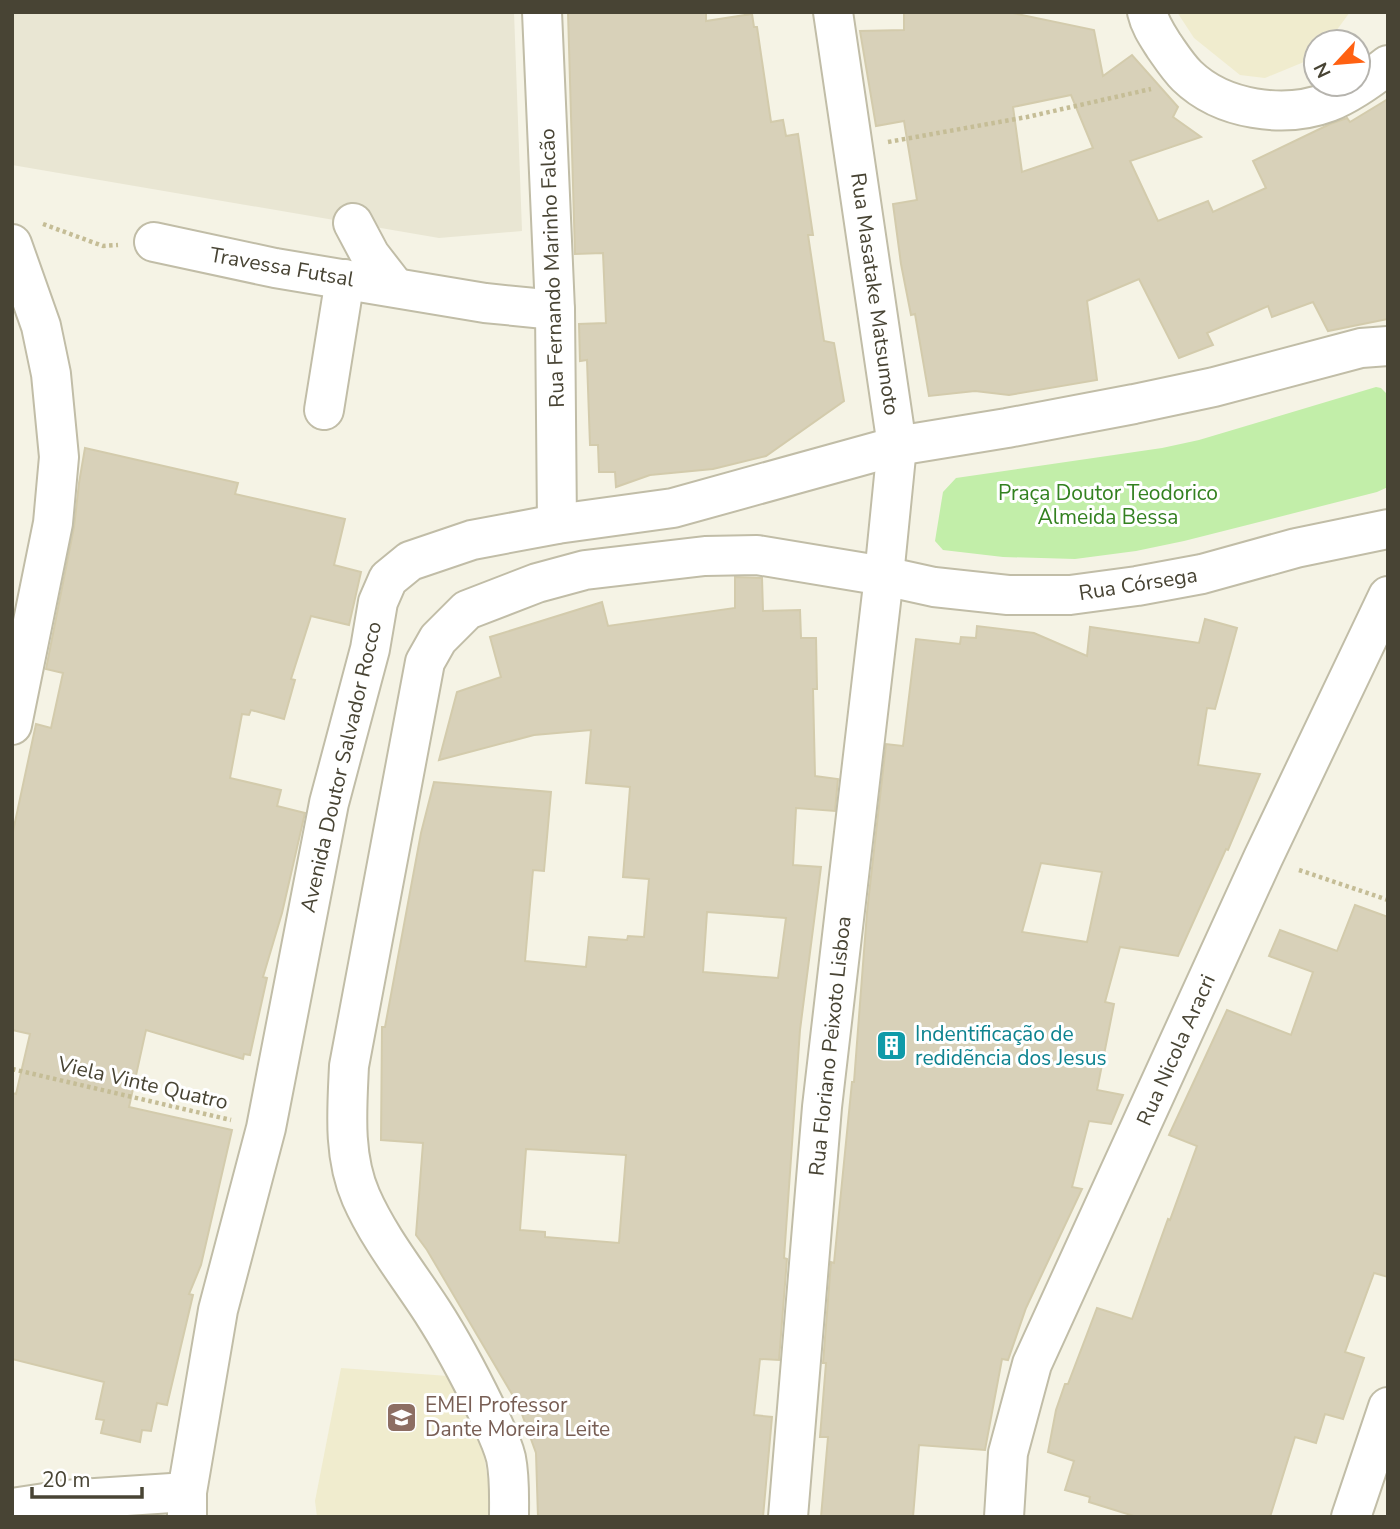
<svg xmlns="http://www.w3.org/2000/svg" width="1400" height="1529" viewBox="0 0 1400 1529" font-family="'Nunito Sans',sans-serif">
<style>
.residential{fill:#e9e6d3}
.education{fill:#f0ecce}
.green{fill:#c2eea9}
.building{fill:#d8d1b9;stroke:#d3cbac;stroke-width:2;fill-rule:evenodd}
.lines{fill:none;stroke-linecap:round;stroke-linejoin:round}
.minor-casing{stroke:#c1bda7;stroke-width:42}
.path{stroke:#c5bd96;stroke-width:4.5;stroke-dasharray:3.5 3.5;stroke-linecap:butt}
.minor{stroke:#fff;stroke-width:38}
.labels{text-anchor:middle;dominant-baseline:central;stroke-width:6;stroke-linejoin:round;paint-order:stroke}
.street-label{font-size:21px;fill:#484434;stroke:#fff}
.park-label{font-size:21px;fill:#338120;stroke:#fff}
.culture-label{font-size:21px;fill:#0d838f;stroke:#fff;text-anchor:start}
.education-label{font-size:21px;fill:#785e54;stroke:#fff;text-anchor:start}
</style>
<rect width="100%" height="100%" fill="#f5f3e5"/>
<!-- residential -->
<path class="residential" d="M12,12h502l8,219 -83,7 -427,-73z"/>
<!-- education -->
<g class="education">
<path d="M1177,12h173l-22,30h-12v15l-51,21 -25,-3 -46,-37z"/>
<path d="M341,1368l120,9 23,79 10,61h-177l-2,-16z"/>
</g>
<!-- green -->
<path class="green" d="M1376,387l5,1 7,7v92l-11,5 -193,49 -48,10 -61,8 -72,-2 -60,-7 -8,-9 8,-49 13,-14 206,-30 37,-8z"/>
<!-- building -->
<g class="building">
<path d="M568,12h138v9l46,-7 2,13h3l14,95 12,-2 3,16 12,-2 15,101h-5l16,106 10,2 10,58 -78,55 -53,13 -63,6 -34,12 -1,-15h-16l-1,-27h-8l-3,-85 -7,1 -1,-37 27,-1 -3,-70 -28,1z"/>
<path d="M904,12h104l86,18 9,46 29,-21 46,52 -5,10 28,20 -71,24 28,60 50,-20 5,11 53,-24 -13,-27 77,-37 17,-6 3,4 38,-23v220l-60,12 -15,-29 -41,15 -4,-11 -61,27 6,12 -34,13 -40,-79 -52,22 10,79 -88,15 -34,-4 -46,5 -14,-82 -4,1 -10,-51 -8,-60 24,-4 -13,-79 -28,5 -16,-95 44,-1zM1071,95l22,53 -71,24 -9,-65z"/>
<path d="M85,448l153,35 -3,11 110,25 -11,46 27,7 -12,53 -38,-9 -20,63 4,1 -11,39 -33,-9 -2,5 -7,-1 -12,64 51,12 -4,16 28,7 -23,100 -19,64 4,1 -17,77 -6,-1 -1,5 -97,-29 -17,77 103,23 -31,135 -12,29 4,1 -26,110 -10,-2 -6,28 -9,-1 -2,12 -39,-9 3,-13 -8,-1 8,-37 -92,-23v-266l4,1 14,-60 -18,-4v-194l24,-112 15,4 12,-55 -17,-4 28,-142 5,-44z"/>
<path d="M735,577l27,1 1,33 37,-1 1,28h15l1,51h-4l2,87 23,3 -3,32 -39,-3 -3,57 28,2 -21,163 -16,228 3,1 -8,101 -19,-1 -6,56 18,2 -9,100h-225l-2,-64 -17,-47 -92,-156 -11,-15 7,-92 -42,-3 1,-113h3l36,-194 13,-51 117,10 -7,79 -11,-1 -8,91 61,6 3,-30 38,3 1,-4 16,1 5,-58 -26,-2 7,-90 -44,-4 5,-53 -57,5 -95,25 18,-68 44,-15 -11,-40 112,-35 6,24 127,-18zM707,912l79,6 -8,60 -75,-6zM526,1149l100,6 -7,88 -74,-6v-5l-25,-2z"/>
<path d="M1205,619l32,9 -22,81 -8,-1 -9,57 62,9 -32,76 -2,-1 -48,107 -58,-9 -15,55 9,2 -17,86 26,5 -12,29 -22,-3 -17,66 10,2 -56,119 -18,52 -6,-1 -17,91 -66,-5 -6,72h-92l7,-80h-8l6,-74h-3l8,-101 3,1 18,-181h2l13,-170 19,-168 17,2 13,-107 44,5 1,-7 15,1 1,-12 57,7 53,23 3,-29 109,16zM1041,863l61,9 -15,70 -65,-10z"/>
<path d="M1355,905l33,12v360l-14,-4 -29,79 19,6 -21,61 -18,-5 -9,29 -21,-6 -25,80h-133l-48,-15 1,-5 -25,-7 9,-29 -26,-9 8,-42 9,-26h3l29,-76 35,11 36,-100 2,1 27,-74 -28,-11 58,-125 64,25 22,-63 -44,-16 11,-26 57,21z"/>
</g>
<g class="lines">
<defs>
<g id="minor">
<path d="M542,12l13,298 2,214"/>
<path d="M1147,12c3,13 10,23 17,34 7,10 14,21 23,30 35,34 97,43 142,26 22,-9 40,-22 59,-37"/>
<path d="M353,223l17,32 24,31"/>
<path d="M154,242l121,26 210,35 70,7"/>
<path d="M12,244l29,82 10,48 8,83 -6,66 -41,202"/>
<path d="M324,410l21,-131"/>
<path d="M12,1508l53,-8 122,-8"/>
<path d="M187,1517v-25l31,-182 48,-182 63,-325 41,-154 8,-47 10,-23 22,-18 62,-21 85,-16 116,-16 224,-62 110,-18 127,-24 80,-17 147,-39 27,-2"/>
<path d="M509,1517c0,-20 1,-39 -3,-59 -4,-17 -13,-33 -20,-49 -16,-33 -34,-67 -54,-98 -24,-37 -53,-73 -71,-114 -18,-41 -14,-87 -12,-131l76,-404 13,-23 29,-29 70,-27 48,-13 120,-14 52,-1 127,21 50,11 74,8h62l67,-9 65,-12 94,-26 92,-19"/>
<path d="M788,1517l34,-410 62,-531 13,-130 -64,-434"/>
<path d="M1004,1517l4,-64 24,-89 231,-506 125,-262"/>
<path d="M1351,1517l37,-110"/>
</g>
</defs>
<!-- minor casing -->
<use href="#minor" class="minor-casing"/>
<!-- path -->
<g class="path">
<path d="M888,142l139,-25 124,-28"/>
<path d="M43,224l60,22 15,-1"/>
<path d="M1299,870l89,30"/>
<path d="M12,1069l219,51"/>
</g>
<!-- minor -->
<use href="#minor" class="minor"/>
</g>
<!-- icons -->
<defs>
<symbol id="building-square" viewBox="-11 -11 22 22"><rect x="-9" y="-9" width="18" height="18" rx="4" fill="#0f9aa8" stroke="#fff"/><path d="M-4-6H4V6H1V3H-1V6H-4ZM-2.5-4.3h1.7v1.8h-1.7ZM.8-4.3h1.7v1.8H.8ZM-2.5-1h1.7V.8h-1.7ZM.8-1h1.7V.8H.8Z" fill="#fff"/></symbol>
<symbol id="school-square" viewBox="-11 -11 22 22"><rect x="-9" y="-9" width="18" height="18" rx="4" fill="#8d6e63" stroke="#fff"/><path d="M0-5L7-2L0 1L-7-2ZM-4 1L0 2.5L4 1V4Q0 6-4 4Z" fill="#fff"/></symbol>
</defs>
<g fill-rule="evenodd">
<use href="#building-square" x="874" y="1028" width="35" height="35"/>
<use href="#school-square" x="384" y="1400" width="35" height="35"/>
</g>
<g class="labels">
<!-- street labels -->
<g class="street-label">
<text transform="translate(282 267) rotate(10)">Travessa Futsal</text>
<text transform="translate(552 268) rotate(-92)">Rua Fernando Marinho Falcão</text>
<text transform="translate(875 294) rotate(82)">Rua Masatake Matsumoto</text>
<text transform="translate(1138 584) rotate(-9)">Rua Córsega</text>
<text transform="translate(341 767) rotate(-77)">Avenida Doutor Salvador Rocco</text>
<text transform="translate(830 1046) rotate(-84)">Rua Floriano Peixoto Lisboa</text>
<text transform="translate(1176 1050) rotate(-66)">Rua Nicola Aracri</text>
<text transform="translate(143 1083) rotate(13)">Viela Vinte Quatro</text>
</g>
<!-- park labels -->
<g class="park-label">
<text x="1108" y="493">Praça Doutor Teodorico<tspan x="1108" dy="24">Almeida Bessa</tspan></text>
</g>
<!-- culture labels -->
<g class="culture-label">
<text x="915" y="1034">Indentificação de<tspan x="915" dy="24">redidẽncia dos Jesus</tspan></text>
</g>
<!-- education labels -->
<g class="education-label">
<text x="425" y="1405">EMEI Professor<tspan x="425" dy="24">Dante Moreira Leite</tspan></text>
</g>
</g>
<!-- border -->
<rect width="1400" height="1529" fill="none" stroke="#484434" stroke-width="28"/>
<!-- north arrow -->
<g transform="translate(1337 63) rotate(244)"><circle r="33" fill="#ffffff" stroke="#b6b4ae" stroke-width="2"/>
<path d="M0-5L12 26L0 18L-12 26Z" fill="#ff6112"/>
<text y="-10" font-size="19" font-weight="bold" text-anchor="middle" fill="#484434">N</text>
</g>
<!-- scale -->
<path d="M32 1487v10h110v-10" fill="none" stroke="#484434" stroke-width="3.5"/>
<text x="42" y="1487" font-size="21" fill="#484434" stroke="#ffffff" stroke-width="5" paint-order="stroke">20 m</text>
</svg>
